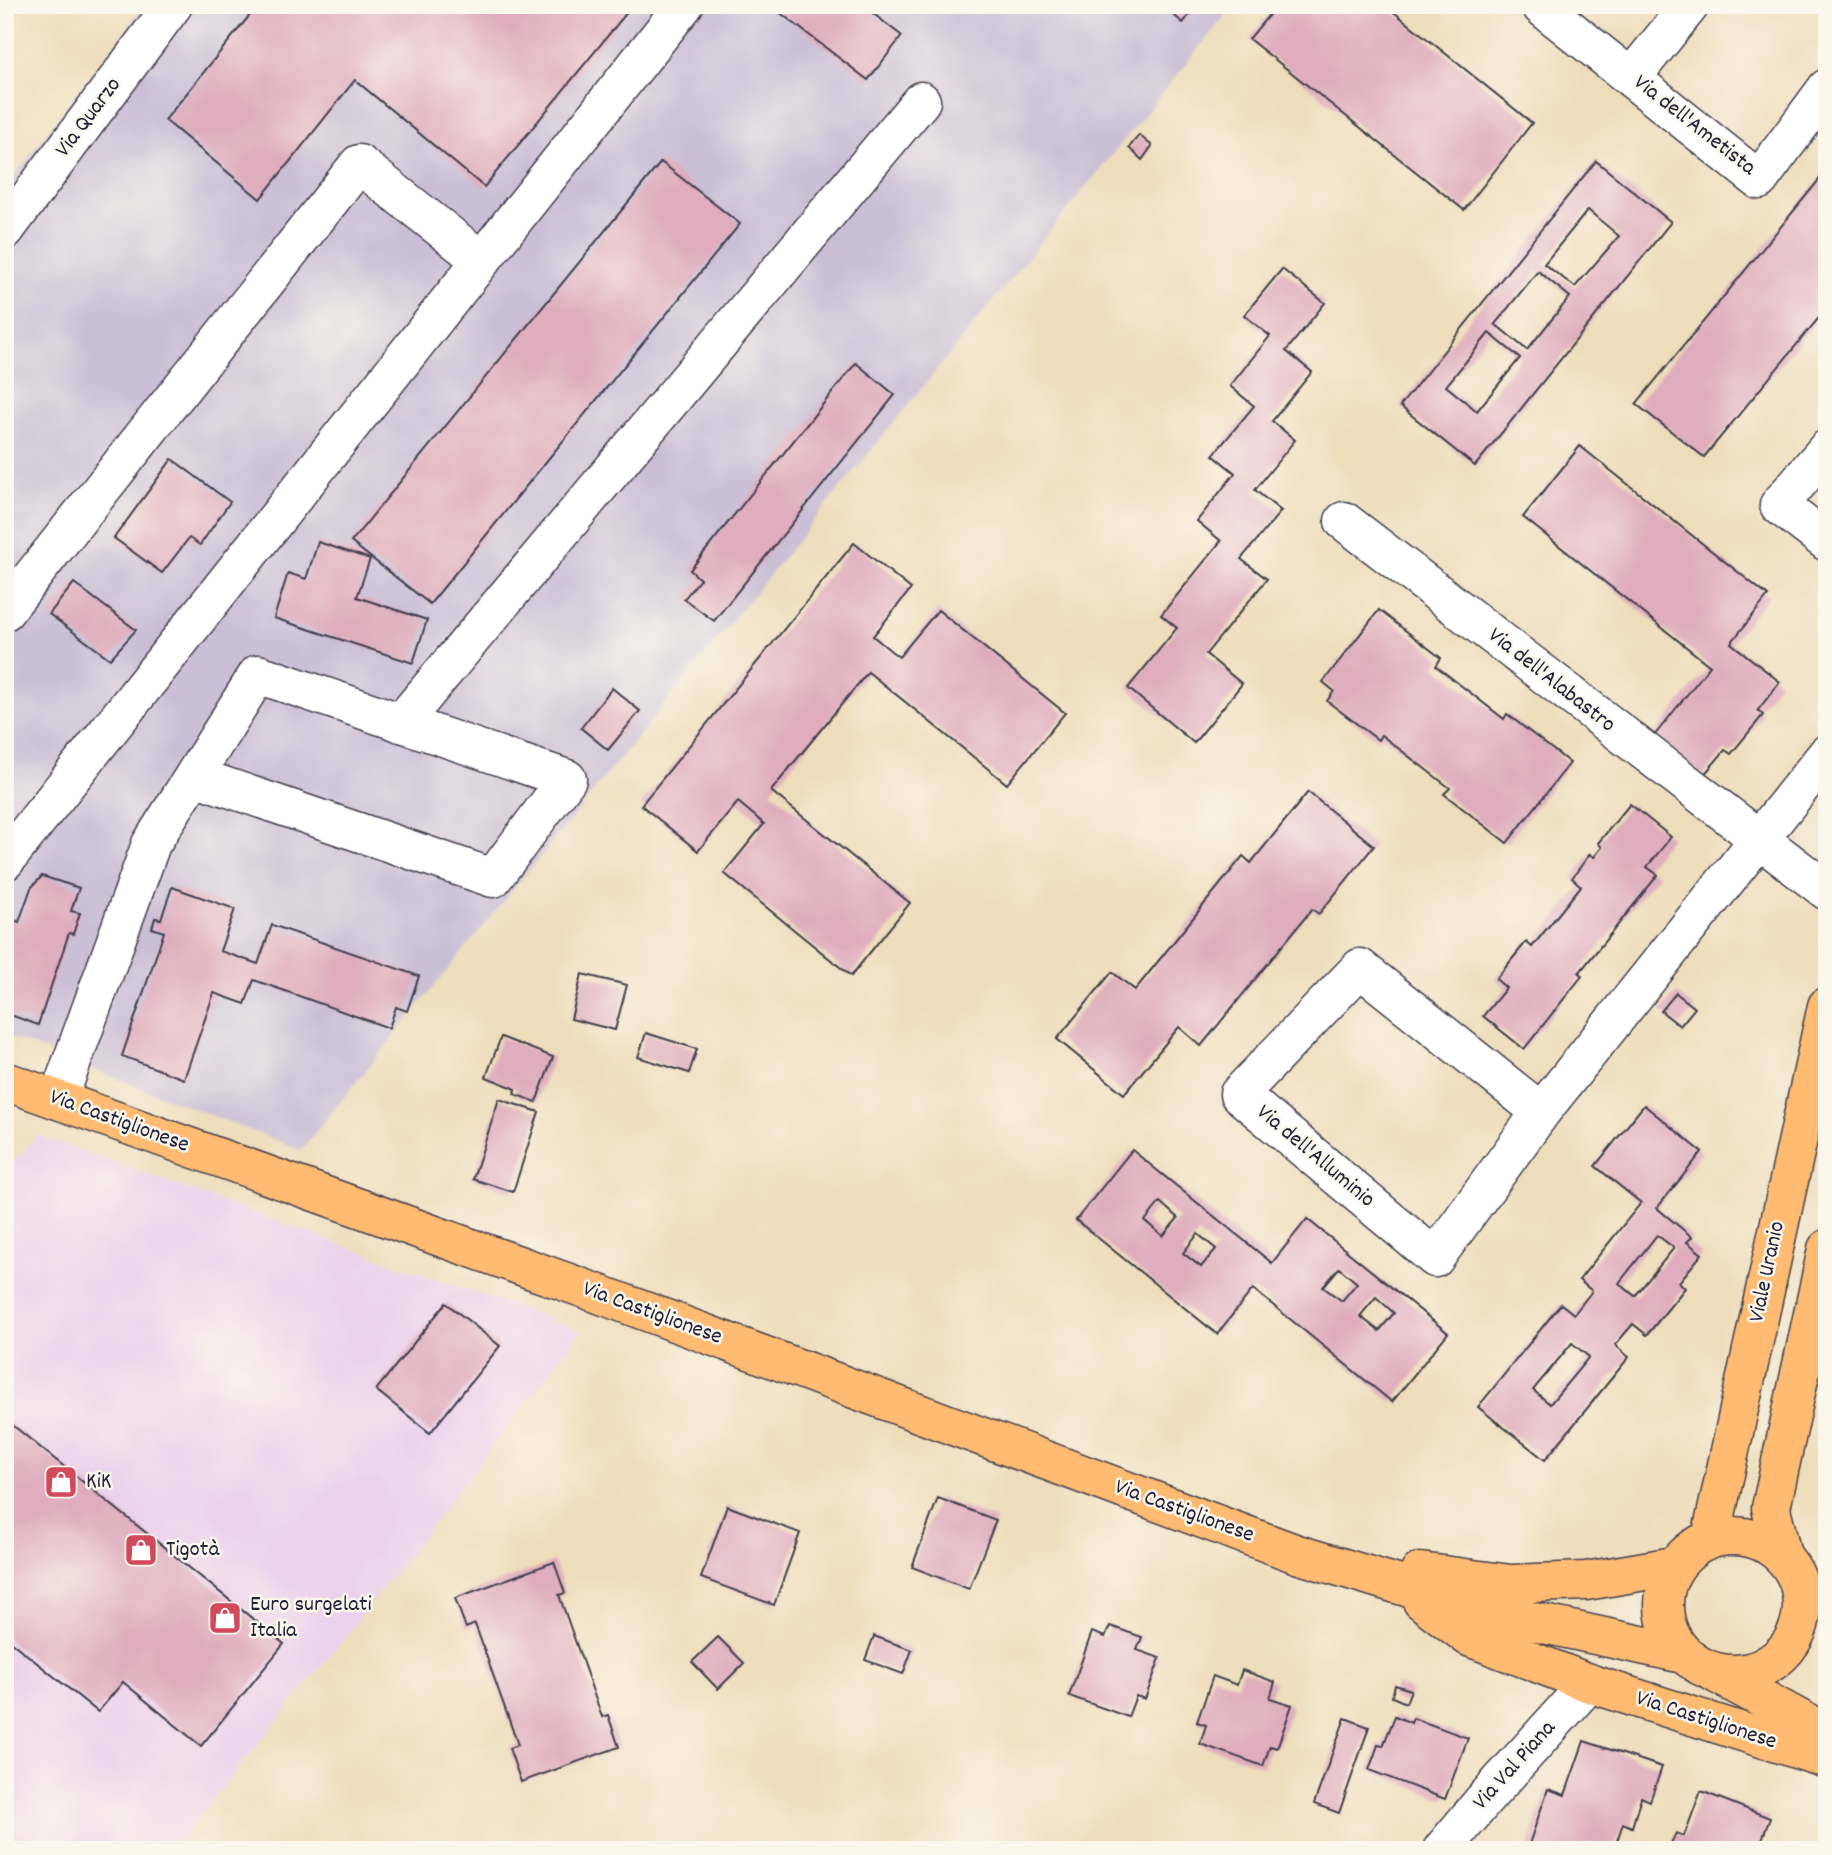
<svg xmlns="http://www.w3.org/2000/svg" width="1832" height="1855" viewBox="0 0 1832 1855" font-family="Dekko,sans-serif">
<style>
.built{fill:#ebd1eb}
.industrial{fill:#cbbfd5}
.building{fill:#dfadbd;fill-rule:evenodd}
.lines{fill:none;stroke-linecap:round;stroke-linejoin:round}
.minor-casing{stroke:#413e4e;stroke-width:41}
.major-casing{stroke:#413e4e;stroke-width:41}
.minor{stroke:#fff;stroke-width:38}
.major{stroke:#febb71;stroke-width:38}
.labels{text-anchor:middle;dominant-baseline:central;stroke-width:5;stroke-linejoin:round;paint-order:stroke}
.street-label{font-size:23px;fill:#22223b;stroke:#fbf7ec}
.poi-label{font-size:23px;fill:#22223b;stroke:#fbf7ec;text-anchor:start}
</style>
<rect width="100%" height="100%" fill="#fbf7ec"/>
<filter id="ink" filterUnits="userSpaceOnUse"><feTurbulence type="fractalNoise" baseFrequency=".0143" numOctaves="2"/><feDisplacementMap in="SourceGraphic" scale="14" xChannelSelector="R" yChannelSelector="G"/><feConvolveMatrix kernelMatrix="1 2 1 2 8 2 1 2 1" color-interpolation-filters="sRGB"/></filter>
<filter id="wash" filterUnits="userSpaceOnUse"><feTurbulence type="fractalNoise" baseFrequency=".00686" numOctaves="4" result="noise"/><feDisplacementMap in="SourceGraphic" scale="28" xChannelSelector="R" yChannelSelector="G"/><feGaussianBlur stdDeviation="1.57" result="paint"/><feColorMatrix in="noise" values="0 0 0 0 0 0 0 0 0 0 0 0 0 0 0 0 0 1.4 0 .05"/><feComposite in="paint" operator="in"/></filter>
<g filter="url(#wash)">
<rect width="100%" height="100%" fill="#edb"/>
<!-- built -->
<path class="built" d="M37,1135l544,196 -236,306 -173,213h-139l-28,-23v-654z"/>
<!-- industrial -->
<path class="industrial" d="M145,5h1089l-933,1145 -296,-115v-847z"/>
<g id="blocks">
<!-- building -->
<g class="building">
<path d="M258,5h375l-149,182 -129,-107 -95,119 -95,-79z"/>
<path d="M770,5h92l40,31 -34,44z"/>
<path d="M1162,5h35l-14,18z"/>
<path d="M1277,5h108l147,118 -68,87 -215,-171z"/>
<path d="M1139,135l13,11 -10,14 -13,-12z"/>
<path d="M1596,161l75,61 -196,244 -75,-60zM1588,210l31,26 -44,51 -31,-23zM1538,271l32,26 -43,53 -32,-26zM1489,333l31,25 -43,53 -31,-25z"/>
<path d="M661,162l79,62 -310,380 -79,-62z"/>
<path d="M1827,170v138l-123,149 -68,-53z"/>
<path d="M1282,269l43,34 -39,48 26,21 -40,49 23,19 -40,50 26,21 -40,48 26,20 -61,75 36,30 -48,59 -66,-55 49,-60 -16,-13 60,-74 -24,-20 38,-48 -22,-18 41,-49 -24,-20 40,-50 -26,-21z"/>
<path d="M856,363l39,32 -181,226 -30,-22 16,-20 -10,-9z"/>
<path d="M1580,446l188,150 -37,47 49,39 -22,28 5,5 -32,39 -6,-4 -22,26 -49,-40 56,-70 -187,-149z"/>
<path d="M172,459l58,43 -30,43 -11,-7 -27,35 -48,-35z"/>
<path d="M318,542l52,17 -13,38 70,23 -14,43 -139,-45 14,-45 18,6z"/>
<path d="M854,543l57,46 -38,47 18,15 8,6 39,-47 127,103 -58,71 -139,-112 -76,93 -21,26 139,112 -59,73 -127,-103 40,-49 -8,-7 -18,-15 -40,49 -57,-46z"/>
<path d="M74,583l62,47 -26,29 -61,-45z"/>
<path d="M1379,610l62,48 -5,8 68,53 3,-5 63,49 -63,80 -63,-49 6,-6 -69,-53 -3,5 -51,-39 7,-10 -11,-9z"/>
<path d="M612,688l28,23 -32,39 -27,-22z"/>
<path d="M1308,792l66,54 -55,68 -7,-5 -111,137 -22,-19 -55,67 -67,-55 55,-67 23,18 108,-134 8,7z"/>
<path d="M1630,804l41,33 -24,30 11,8 -79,98 3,3 -58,73 -41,-33 23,-28 -10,-9 30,-37 6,5 49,-61 -9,-8 18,-24 4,3 8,-10 -4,-4z"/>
<path d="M42,876l37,12 -8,23 9,2 -7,21 -4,-1 -31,92 -33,-12v-85l4,-10 10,4 12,-34z"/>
<path d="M172,887l63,22 -15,42 38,13 14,-39 147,51 -12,35 -11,-4 -7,21 -135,-48 -9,24 -31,-11 -30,86 -62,-23 42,-124 -12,-4 3,-10 6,1z"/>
<path d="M582,974l45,11 -12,45 -44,-11z"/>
<path d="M1676,993l19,15 -15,18 -19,-15z"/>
<path d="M646,1033l51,16 -8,24 -51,-16z"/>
<path d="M501,1037l52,20 -17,45 -22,-8 2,-5 -2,-1 -28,-11z"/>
<path d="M499,1099l40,13 -26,80 -40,-13z"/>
<path d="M1644,1105l58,47 -45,56 35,29 -5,5 15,12 -23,28 6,6 -38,47 -14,-11 -18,21 14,12 -84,103 -67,-53 83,-103 13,10 18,-23 -13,-11 62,-77 -46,-37zM1657,1235l17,13 -39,48 -16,-13zM1572,1343l17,14 -39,47 -17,-14z"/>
<path d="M1132,1150l140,113 35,-44 141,114 -56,69 -139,-113 -36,45 -141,-114zM1160,1202l18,16 -15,18 -18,-15zM1198,1234l18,15 -15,18 -18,-14zM1339,1268l18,15 -15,18 -19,-14zM1376,1297l18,16 -15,18 -19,-15z"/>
<path d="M446,1303l54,43 -70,87 -54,-43z"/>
<path d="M5,1419l279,225 -83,102 -78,-64 -25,30 -93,-75z"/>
<path d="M938,1498l58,22 -27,69 -57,-22z"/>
<path d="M727,1506l73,27 -26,72 -73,-27z"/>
<path d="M554,1562l11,31 -6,2 43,122 6,-2 11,32 -98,35 -12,-34 9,-3 -43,-121 -9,4 -11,-30z"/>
<path d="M1110,1626l32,11 -5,13 23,8 -15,41 -9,-3 -8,21 -59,-21 23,-64 13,5z"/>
<path d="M874,1636l38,14 -9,24 -38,-14z"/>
<path d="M718,1637l26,26 -26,26 -26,-27z"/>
<path d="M1242,1670l33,12 -5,16 22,7 -15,43 -7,-2 -7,20 -63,-22 6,-19 -9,-3 16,-46 24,9z"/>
<path d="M1395,1685l16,5 -5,13 -14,-6z"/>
<path d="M1395,1716l16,7 2,-5 55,20 -23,61 -76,-29 9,-25 5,1z"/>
<path d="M1345,1718l24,9 -30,86 -25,-9z"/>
<path d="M1584,1741l78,26 -12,34 -9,-4 -9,30 -9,-4 -9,27h-87l21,-61 17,6z"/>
<path d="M1701,1791l69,27 -12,32h-78l-10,-4 6,-13 8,3z"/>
</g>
</g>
</g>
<g filter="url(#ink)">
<use href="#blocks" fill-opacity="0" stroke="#413e4e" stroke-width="2"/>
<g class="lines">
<defs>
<g id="minor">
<path d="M1543,5l-1,2 217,173 68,-92"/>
<path d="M1631,78l59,-73"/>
<path d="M5,230l168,-225"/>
<path d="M1827,449l-48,56 48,37"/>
<path d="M1344,521l483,370"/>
<path d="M5,611l354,-447 122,96"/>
<path d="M401,723l520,-622"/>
<path d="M5,861l679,-856"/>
<path d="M58,1100l93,-256 107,-170 309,105 -74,99 -299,-102"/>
<path d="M1541,1112l-181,-144 -121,126 196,164 106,-146 286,-358"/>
<path d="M1442,1850l41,-49 106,-118"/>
</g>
<g id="major">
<path d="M5,1081l586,210 706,263 196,59 190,41"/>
<circle cx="1733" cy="1605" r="69"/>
<path d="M1711,1538l116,-532"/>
<path d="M1782,1555l-11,-47 56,-259"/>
<path d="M1420,1572l91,12 75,-3 88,-15"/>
<path d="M1422,1601l47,36 120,46 238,76"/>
<path d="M1715,1673l112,61"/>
</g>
</defs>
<!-- minor casing -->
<use href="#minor" class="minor-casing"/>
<!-- major casing -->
<use href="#major" class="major-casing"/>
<!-- minor -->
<use href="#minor" class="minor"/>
<!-- major -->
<use href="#major" class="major"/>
</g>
</g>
<!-- icons -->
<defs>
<symbol id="shop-square" viewBox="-11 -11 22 22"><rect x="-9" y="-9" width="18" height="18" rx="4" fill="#d1495b" stroke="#fbf7ec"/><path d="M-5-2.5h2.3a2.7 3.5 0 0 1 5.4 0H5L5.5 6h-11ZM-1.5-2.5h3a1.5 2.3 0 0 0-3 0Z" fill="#fff"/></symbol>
</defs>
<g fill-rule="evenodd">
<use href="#shop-square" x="42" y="1463" width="38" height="38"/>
<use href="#shop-square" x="122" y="1531" width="38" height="38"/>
<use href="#shop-square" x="206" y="1599" width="38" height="38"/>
</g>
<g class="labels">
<!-- street labels -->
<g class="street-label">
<text transform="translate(89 118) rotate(-53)">Via Quarzo</text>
<text transform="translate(1694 126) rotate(38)">Via dell'Ametista</text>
<text transform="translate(1551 681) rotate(38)">Via dell'Alabastro</text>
<text transform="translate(119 1122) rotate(20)">Via Castiglionese</text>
<text transform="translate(1315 1157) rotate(40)">Via dell'Alluminio</text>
<text transform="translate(1768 1272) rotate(-78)">Viale Uranio</text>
<text transform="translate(652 1314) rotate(20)">Via Castiglionese</text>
<text transform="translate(1184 1512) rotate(20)">Via Castiglionese</text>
<text transform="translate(1706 1721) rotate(18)">Via Castiglionese</text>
<text transform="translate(1515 1766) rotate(-48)">Via Val Piana</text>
</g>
<!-- poi labels -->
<g class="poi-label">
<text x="86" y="1482">KiK</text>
<text x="166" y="1550">Tigotà</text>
<text x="250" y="1605">Euro surgelati<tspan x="250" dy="26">Italia</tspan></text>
</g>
</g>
<!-- margin -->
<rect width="1832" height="1855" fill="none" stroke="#fbf7ec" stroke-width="28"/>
</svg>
